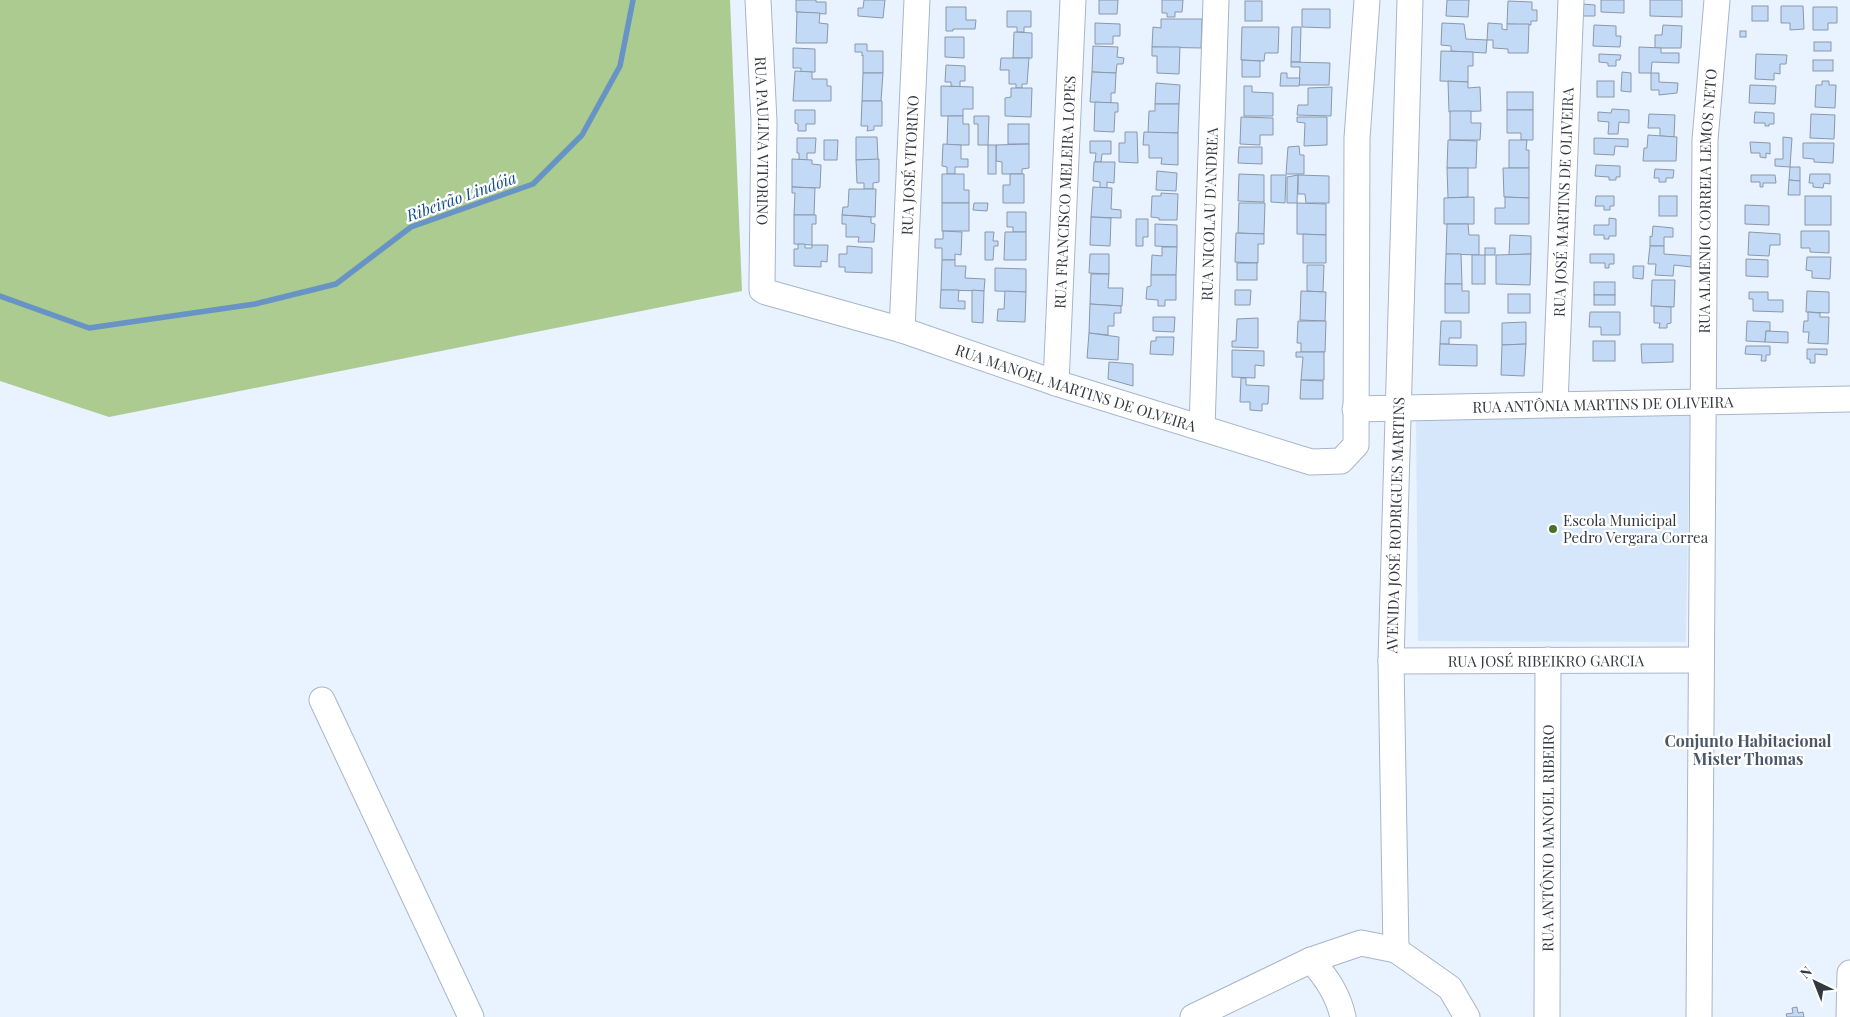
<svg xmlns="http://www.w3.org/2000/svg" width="1850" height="1017" viewBox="0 0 1850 1017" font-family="'Playfair Display',serif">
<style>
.built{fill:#d6e6fb}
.green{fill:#abcb91}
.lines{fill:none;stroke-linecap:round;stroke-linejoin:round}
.stream{stroke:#6893c5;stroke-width:5.5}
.building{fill:#c3daf6;stroke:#8998aa}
.minor-casing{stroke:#a7b6c9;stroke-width:27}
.minor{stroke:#fff;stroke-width:25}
.poi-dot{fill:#4c6f28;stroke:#fff;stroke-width:2}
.labels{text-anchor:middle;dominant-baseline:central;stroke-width:4.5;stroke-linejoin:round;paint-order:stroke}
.street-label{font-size:15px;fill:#333941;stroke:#fff}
.poi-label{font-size:15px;fill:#333941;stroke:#fff;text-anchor:start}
.water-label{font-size:16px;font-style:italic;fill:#134e8b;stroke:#fff}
.neighbourhood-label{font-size:16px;font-weight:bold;fill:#4a5768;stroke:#fff}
</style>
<rect width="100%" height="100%" fill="#e9f3ff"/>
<!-- built -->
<path class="built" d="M1690,415l-4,227 -268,-1 -2,-223z"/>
<!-- green -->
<path class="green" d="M0,0h730l12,291 -633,126 -109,-36z"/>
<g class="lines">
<!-- stream -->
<path class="stream" d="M0,296l89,32 166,-24 81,-20 75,-57 122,-43 49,-49 38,-69 13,-66"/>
</g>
<!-- building -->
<g class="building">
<path d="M796,0h20v2h10v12l-30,-2z"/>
<path d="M864,0h21l-2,18 -25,-2v-8h5z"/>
<path d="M1099,0h19l-1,14h-18z"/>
<path d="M1162,0h21l-1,12h-7v5h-8v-4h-5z"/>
<path d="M1447,0h22l-1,17 -22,-1z"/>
<path d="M1601,0h23v13l-23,-1z"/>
<path d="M1650,0h32v17l-32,-1z"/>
<rect x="1245" y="1" width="17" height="20"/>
<path d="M1508,1l24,1v8h5v11h-6v4l-24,-1z"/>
<path d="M1582,4l13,1v11h-13z"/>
<rect x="1752" y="6" width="16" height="15"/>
<path d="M1781,6h22l1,23 -14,1v-7h-9z"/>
<path d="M946,7h20v13h10l-1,9h-22v2h-7z"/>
<path d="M1813,7h24v16h-9v7h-15z"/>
<path d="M1302,9h28v19l-28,-1z"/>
<path d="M1007,11h24v16h-7v5h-7v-5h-10z"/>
<path d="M797,12l23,1 -1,10 9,1 -1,19h-31z"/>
<path d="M1161,19h41l-1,29 -49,-1 1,-20 8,1z"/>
<path d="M1095,23l25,1v12h-7v8h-18z"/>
<path d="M1442,23l22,1 2,15 21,1 -1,13 -35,-2v-5l-10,-1z"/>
<path d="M1488,23l14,1v5l5,1v-6h22l-1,29h-20v-4l-15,-1v-8h-6z"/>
<path d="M1594,25l22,1v10h5l-1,11 -27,-1z"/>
<path d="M1663,25l19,1 -1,22h-26v-13h7z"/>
<path d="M1242,27h37l-1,26h-13l-1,8 -23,-1z"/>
<path d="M1292,27h9l-1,35h-9z"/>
<rect x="1740" y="31" width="6" height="6"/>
<path d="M1014,32l18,1v25h-19z"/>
<path d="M945,37h19v21l-19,-1z"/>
<rect x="1814" y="42" width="17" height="9"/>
<path d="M855,44h12v7h16v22h-20v-18l-1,1v-4h-7z"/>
<path d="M1093,46l25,1 -1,10 7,1 -1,6h-6l-1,9 -24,-1z"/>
<path d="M1152,47h28l-1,27 -22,-1v-17h-5z"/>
<path d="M1639,47l22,1v5h18v10l-27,-1 -1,11h-12z"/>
<path d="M793,48l22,1v23h-14v-4h-8z"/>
<path d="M1441,51l32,1v14h-5v16l-28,-1z"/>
<path d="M1599,54l22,1 -1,5h-4v6h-8v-3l-9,-1z"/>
<path d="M1756,54l31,1 -1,9h-6v10l-6,-1v7l-19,-1z"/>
<path d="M1001,58h28l-2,26h-5v4h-6v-4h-7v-14h-9z"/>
<path d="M1242,60l18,1v16h-18z"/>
<rect x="1813" y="60" width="20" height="11"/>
<path d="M1291,62l39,1 -1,22h-30l1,-18h-9z"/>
<path d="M946,65l19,1v15h-5v6l-9,-1v-4h-6z"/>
<path d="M795,71l17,1v7h15v7h4v15h-38z"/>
<path d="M1092,72l24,1 -1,20h-4v10l-21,-1z"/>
<path d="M1622,72l9,1v19l-10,-1z"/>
<path d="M863,73h20l-2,28h-19z"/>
<path d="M1281,73h6v5h13l-1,8h-19z"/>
<path d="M1651,73h8v9l19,1 -1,10 -18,2v-5h-8z"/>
<path d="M1448,81l20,1v6l12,-1 1,24 -32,1z"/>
<rect x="1597" y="81" width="17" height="16"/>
<path d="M1822,81h7v4h7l-1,23 -20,-1 1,-22h6z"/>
<path d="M1156,83l24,2 -1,19h-24z"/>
<path d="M1750,85l26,1 -1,18 -26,-1z"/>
<path d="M941,86l32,1v22h-10v7h-22z"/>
<path d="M1244,86h8v6l21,1v23h-29z"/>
<path d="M1332,87l-1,29 -34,-1 1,-10h10v-17z"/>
<path d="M1011,88h21l-1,29 -26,-1v-18l6,-1z"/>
<rect x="1507" y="92" width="26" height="18"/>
<path d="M862,101h20v25h-8v4l-7,1 1,-5h-7z"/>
<path d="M1095,102l23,1v9h-3l-1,20 -20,-1z"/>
<path d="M1155,104h24l-1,29h-30l1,-22h6z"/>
<path d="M1612,109l17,1v13l-10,-1 -1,12h-10l1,-12 -11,-1v-9l13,1z"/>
<path d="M795,110h20v14h-9v7h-8v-7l-3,-1z"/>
<path d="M1507,110h26v30h-12v-7h-14z"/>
<path d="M1450,111h21v12h10l-1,17h-30z"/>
<path d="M1755,112l19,1v11h-5v2h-4v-3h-11z"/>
<path d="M1649,114l26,1 -1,22 -14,-1v-8h-12z"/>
<path d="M1811,114l24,1 -1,24 -24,-1z"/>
<path d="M948,116h15v8h6v21h-22z"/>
<path d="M974,116h15l-1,29h-10v-21h-4z"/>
<path d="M1241,117l32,1v17h-13v10l-20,-1z"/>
<path d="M1297,117h30v28l-23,1 1,-23 -8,-1z"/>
<rect x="1008" y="124" width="21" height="20"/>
<path d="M1125,132h12l1,31 -19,-1v-19h6z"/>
<path d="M1144,132l34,1v32l-17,-1 1,-6h-13v-13h-6z"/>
<path d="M1648,135l29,2 -1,24h-33l1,-13h3z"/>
<path d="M856,137h21l1,23h-22z"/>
<path d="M1783,137l9,1 -2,29 -15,-1v-7h8z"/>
<path d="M797,138h19l-1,15h-8v7h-8v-7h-2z"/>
<path d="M1594,138l34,1v8l-13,-1 -1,9 -20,-1z"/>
<path d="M824,140h14l-1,20h-13z"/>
<path d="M1448,140l29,1 -1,27h-29z"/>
<path d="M1509,140h18l-1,10h3v18h-20z"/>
<path d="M1090,141h21v13h-9l-1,8h-6l1,-9h-6z"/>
<path d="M1750,142l20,1v11l-4,-1v5l-6,-1v-4h-9z"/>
<path d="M1803,143h31l-1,20 -19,-1v-3l-11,-1z"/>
<path d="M943,144l18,1v14h7v8h-13v7h-8v-7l-5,-1z"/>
<path d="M1029,144v24l-7,1v5h-20v-12l-6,-1v-16z"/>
<rect x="988" y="145" width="8" height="29"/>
<path d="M1299,146l1,9h4v19h-18l2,-27z"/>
<path d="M1239,147h23v17l-24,-1z"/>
<path d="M792,159l20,1v4l9,1 -1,23 -28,-1z"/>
<path d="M879,159v23l-6,1v6h-9v-6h-7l-1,-23z"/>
<path d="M1094,162h21l-1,21 -7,-1v6h-7v-6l-7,-1z"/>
<path d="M1596,165l24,1v11h-4v3h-7v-3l-14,-1z"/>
<path d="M1790,167h10v14l-11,-1z"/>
<path d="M1447,168h21v29l-20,1z"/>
<path d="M1503,168h26v30l-25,-1z"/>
<path d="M1655,169l19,1 -1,8h-7v4h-7v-4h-5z"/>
<path d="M1157,171l20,2 -1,18 -20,-1z"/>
<path d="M942,174h22v16h5v13h-27z"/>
<path d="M1010,174h14v29h-21v-18h7z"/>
<path d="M1239,174l25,1v27l-26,-1z"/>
<path d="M1810,174h20v10l-6,-1 -1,5 -10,-1v-4h-4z"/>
<path d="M1271,175h15l-1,28 -14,-1z"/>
<path d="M1298,175l31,1v27h-23l-1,-9h-7z"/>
<path d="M1298,175l-1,28h-10v-26z"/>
<path d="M1751,175h24l1,8h-13v4h-3v-5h-9z"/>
<path d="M1789,180l11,1v14h-12z"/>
<path d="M792,187l23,1 -1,27h-20l1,-22h-3z"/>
<path d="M1093,187l19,1 -1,21 10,1v8l-30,-1z"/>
<path d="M849,189h27l-1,28 -33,-2 1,-8h5z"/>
<path d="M1161,193l17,1 -1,26h-18v-2l-8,-1 1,-21h9z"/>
<path d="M1596,196h18v10h-4v4h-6v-4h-9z"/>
<rect x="1659" y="196" width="18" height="20"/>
<rect x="1805" y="196" width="26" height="29"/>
<path d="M1474,197v27h-30v-26z"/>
<path d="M1505,197l24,1v26h-34v-16h10z"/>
<rect x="942" y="203" width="27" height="28"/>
<path d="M974,203h14l-1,8 -14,-1z"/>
<path d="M1239,203h26l-1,31 -26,-1z"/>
<path d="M1297,203l29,1v31l-29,-1z"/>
<path d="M1745,205l24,1v19l-24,-1z"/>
<path d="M1007,212h19v20h-13v-5h-6z"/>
<path d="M794,215h22v9h-4v21l-18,-1z"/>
<path d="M842,215l29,2v6l4,1 -1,18h-16l1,-5h-13v-13h-4z"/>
<path d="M1091,217l20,1 -1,28 -20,-1z"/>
<path d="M1609,218l7,1v17h-7v3h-5v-4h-10v-10h15z"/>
<path d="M1136,219h12v18h-5v9h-7z"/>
<path d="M1155,224l22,1v22l-22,-1z"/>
<path d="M1447,224h21l1,11h10v20l-33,-1z"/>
<path d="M1653,226l20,2v9h-9v9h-14v-10l2,1z"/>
<path d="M943,231l19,1 -1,23 -6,-1v6h-13v-12h-7v-9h8z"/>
<path d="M1801,231h28v22l-19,-1v-4h-9z"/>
<path d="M985,232h9l-1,9h5v5h-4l-1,14h-8z"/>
<path d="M1005,232h21v28h-22z"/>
<path d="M1749,232l31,2v11h-10l-1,11 -21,-1z"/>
<path d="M1236,233l28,1v10h-6v19l-23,-1z"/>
<path d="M1303,234l23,1v28h-23z"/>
<path d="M1510,235l21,1v18l-22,1z"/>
<path d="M798,244h7v4h7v-3h16l-1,17 -6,-1v6l-27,-1v-17h4z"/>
<path d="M847,246l25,2v25l-27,-1v-5h-6v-13h8z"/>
<path d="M1650,246h14v8l27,2v11l-17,-2 -1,11 -18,-1 1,-11h-8z"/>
<path d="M1162,247h15l-1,28h-25l1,-20 10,1z"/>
<rect x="1485" y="248" width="10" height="7"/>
<path d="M1090,254h19v20l-20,-1z"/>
<path d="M1446,254h15l1,30h-17z"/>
<path d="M1531,254l-1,31 -34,-1v-29z"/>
<path d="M1590,254h24v10h-5v4h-4v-5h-15z"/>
<rect x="1472" y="255" width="13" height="29"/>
<path d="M1807,257h24l-1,22 -18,-1v-7l-6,-1z"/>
<path d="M1746,259l22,1v17l-22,-1z"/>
<path d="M942,260h13v6h11l-1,12 20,1 -1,12 -43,-1z"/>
<rect x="1237" y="263" width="20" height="17"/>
<path d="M1307,265h17l-1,27 -16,-1z"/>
<path d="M1633,266h11l-1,13 -10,-1z"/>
<path d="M995,268l31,1v23l-31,-1z"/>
<path d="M1091,274h18l-1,14h15l-1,18 -32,-2z"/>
<path d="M1151,275h25v25h-11v6h-7v-6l-12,-1 1,-12 4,-1z"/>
<path d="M1652,280h23l-1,27 -23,-1z"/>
<rect x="1594" y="282" width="21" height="13"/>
<path d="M1445,284h17v7h7v22h-24z"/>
<path d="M941,290h18l-1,11h7v8l-25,-1z"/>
<path d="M972,290l12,1 -1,32 -11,-1z"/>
<path d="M1235,290h16l-1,15h-15z"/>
<path d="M1005,291l21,1 -1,30 -28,-1 1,-12h6z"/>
<path d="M1301,291l25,1 -1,29 -25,-1z"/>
<path d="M1807,291l22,1v21l-23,-1z"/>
<path d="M1749,292h19v8h15v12l-30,-1v-12h-4z"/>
<rect x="1508" y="294" width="22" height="19"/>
<rect x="1594" y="295" width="21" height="10"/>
<path d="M1090,304l31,2v7h-7v13h-6v9l-19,-2z"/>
<path d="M1654,306l17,1v16l-4,1v4h-8l1,-5h-6z"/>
<path d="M1590,312h30v23h-19v-8h-12z"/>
<path d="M1808,312l12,1v4h9l-1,27 -20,-1 1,-11h-6l1,-11h4z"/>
<path d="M1153,317h22l-1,15 -21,-1z"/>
<path d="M1258,318v30l-26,-1v-6h4l1,-22z"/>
<path d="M1298,321h28l-1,31h-24v-9h-4z"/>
<path d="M1441,321h20v17h-12v6h-9z"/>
<path d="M1747,321l23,1v9h-4l-1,11 -19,-1z"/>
<path d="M1526,322v22l-24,1v-22z"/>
<path d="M1766,331l22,1v11l-23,-1z"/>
<path d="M1089,333l30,4 -1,23 -31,-2z"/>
<path d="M1156,337h18l-1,18 -23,-1 1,-13h5z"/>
<rect x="1593" y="341" width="22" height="20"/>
<path d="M1440,344l37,1v21l-38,-1z"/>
<path d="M1526,344l-2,32 -23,-1 1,-30z"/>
<path d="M1641,344h32v18l-31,1z"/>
<path d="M1746,346h24v9h-4v6h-5l1,-6 -17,-1z"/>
<path d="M1807,349h20v6l-12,-1v9h-5v-4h-3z"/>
<path d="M1232,350l32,1v15l-9,-1v13l-23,-1z"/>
<path d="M1296,352h28v28h-23l2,-23h-7z"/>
<path d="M1109,362l24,2v22l-25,-7z"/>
<path d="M1241,378h5v7l23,1 -1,18h-6v7l-12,-1v-8h-10z"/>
<path d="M1301,380l22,1v18h-23z"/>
<path d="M1797,1007l1,6 5,-1 1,5h-17l-1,-3 7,-1 -1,-5z"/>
</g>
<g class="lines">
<defs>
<g id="minor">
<path id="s1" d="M758,0l6,121 -2,162v7l4,2 136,38 154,53 255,79 30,-1 15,-16 1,-307 10,-138"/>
<path id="s2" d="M902,330l15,-330"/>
<path id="s3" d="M1056,383l17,-383"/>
<path id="s4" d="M1555,404l16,-404"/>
<path id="s5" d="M1355,409l495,-10"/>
<path id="s6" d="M1202,428l14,-428"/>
<path id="s7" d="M1391,661l310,-1"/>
<path d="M322,700l149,317"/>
<path id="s8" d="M1396,950l-5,-289 19,-661"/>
<path d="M1311,960c15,17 27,34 32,57"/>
<path d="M1193,1017l118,-57 50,-17 35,7 54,38 17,29"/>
<path id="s9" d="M1547,1017l1,-357"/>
<path id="s10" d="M1699,1017l6,-877 12,-140"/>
<path d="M1849,1017l1,-44"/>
</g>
</defs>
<!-- minor casing -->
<use href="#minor" class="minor-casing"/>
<!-- minor -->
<use href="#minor" class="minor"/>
</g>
<!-- markers -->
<circle class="poi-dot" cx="1553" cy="529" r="5"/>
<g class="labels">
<!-- street labels -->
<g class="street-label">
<text stroke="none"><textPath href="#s1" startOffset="141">RUA PAULINA VITORINO</textPath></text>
<text stroke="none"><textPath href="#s2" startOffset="165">RUA JOSÉ VITORINO</textPath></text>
<text stroke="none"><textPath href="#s3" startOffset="191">RUA FRANCISCO MELEIRA LOPES</textPath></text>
<text stroke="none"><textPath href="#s10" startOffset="816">RUA ALMENIO CORREIA LEMOS NETO</textPath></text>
<text stroke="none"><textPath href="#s4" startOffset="202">RUA JOSÉ MARTINS DE OLIVEIRA</textPath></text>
<text stroke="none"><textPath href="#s6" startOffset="214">RUA NICOLAU D'ANDREA</textPath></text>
<text stroke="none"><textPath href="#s1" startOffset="619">RUA MANOEL MARTINS DE OLVEIRA</textPath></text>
<text stroke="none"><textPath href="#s5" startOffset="248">RUA ANTÔNIA MARTINS DE OLIVEIRA</textPath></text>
<text stroke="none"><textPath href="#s8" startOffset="425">AVENIDA JOSÉ RODRIGUES MARTINS</textPath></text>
<text stroke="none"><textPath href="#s7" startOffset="155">RUA JOSÉ RIBEIKRO GARCIA</textPath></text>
<text stroke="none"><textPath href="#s9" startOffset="179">RUA ANTÔNIO MANOEL RIBEIRO</textPath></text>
</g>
<!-- poi labels -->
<g class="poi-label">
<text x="1563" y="520">Escola Municipal<tspan x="1563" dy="17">Pedro Vergara Correa</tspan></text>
</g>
<!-- water labels -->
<g class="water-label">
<text transform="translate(461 196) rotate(-20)">Ribeirão Lindóia</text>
</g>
<!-- neighbourhood labels -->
<g class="neighbourhood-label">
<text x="1748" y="740">Conjunto Habitacional<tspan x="1748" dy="18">Mister Thomas</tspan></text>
</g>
</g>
<!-- north arrow -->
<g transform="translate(1815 982) rotate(317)" stroke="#ffffff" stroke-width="4" paint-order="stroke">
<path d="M0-4L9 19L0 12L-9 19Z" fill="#333941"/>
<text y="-8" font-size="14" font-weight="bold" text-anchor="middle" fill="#333941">N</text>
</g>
</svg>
